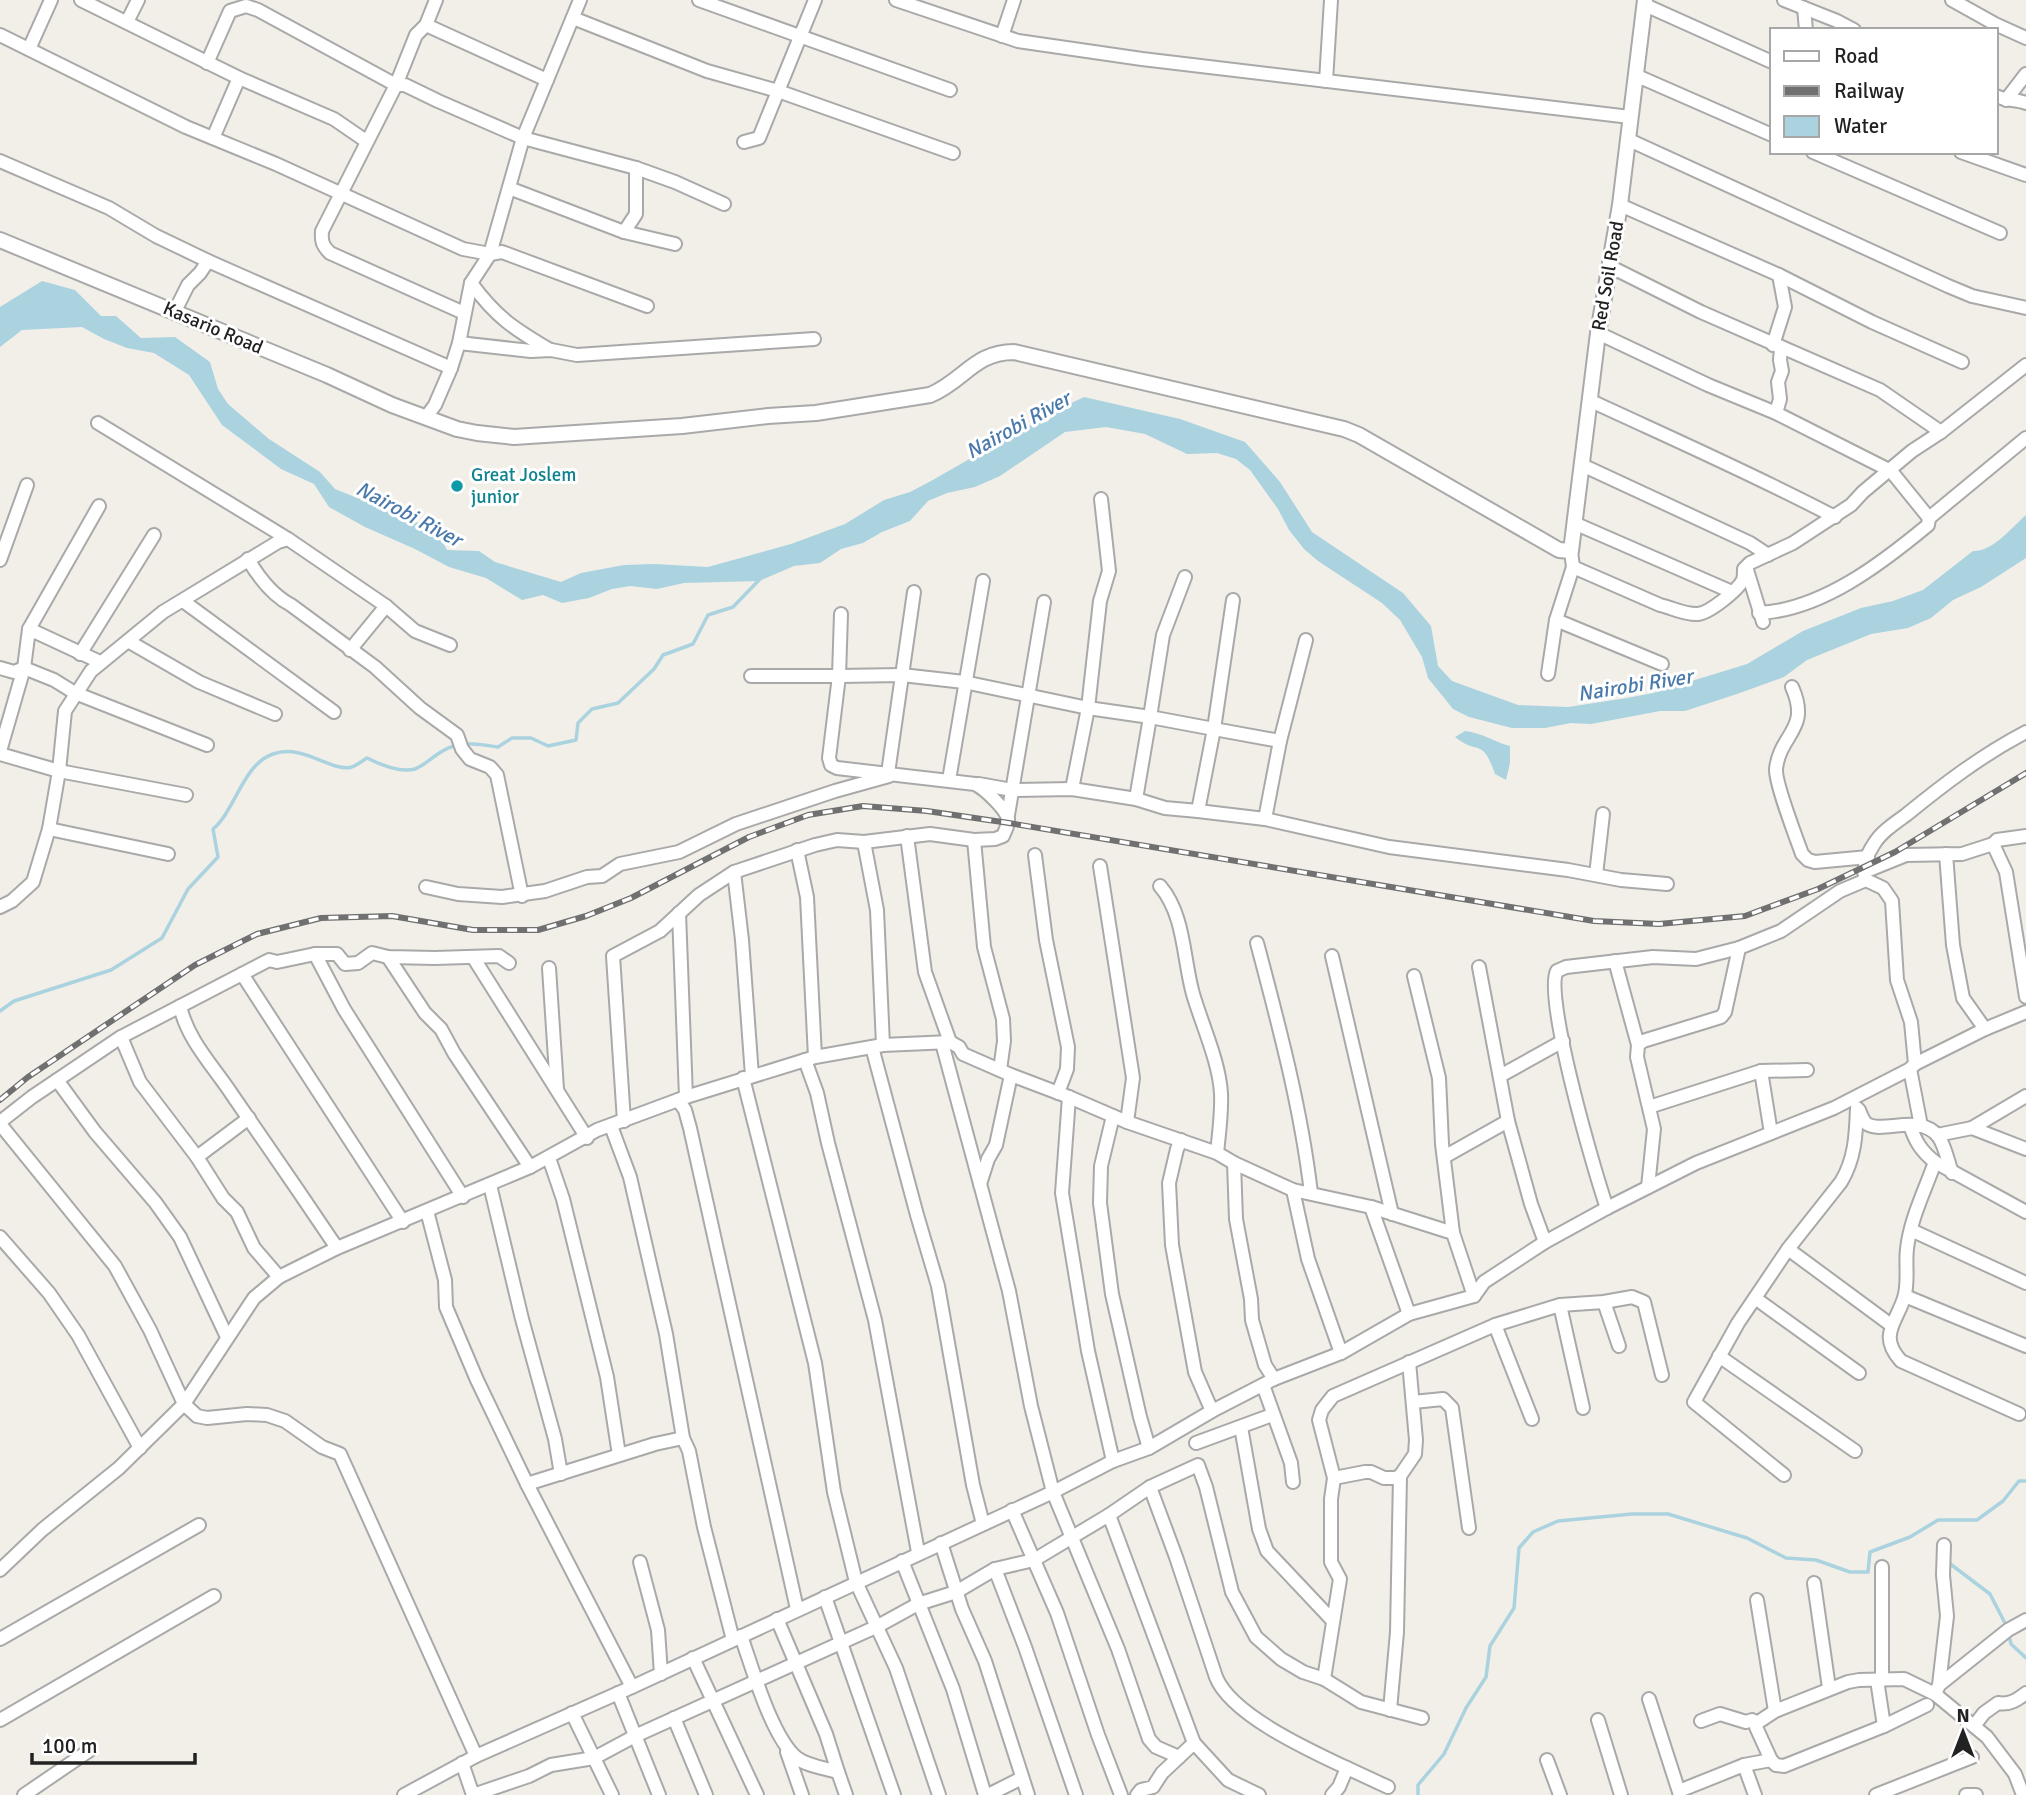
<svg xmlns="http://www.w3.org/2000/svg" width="2026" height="1795" viewBox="0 0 2026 1795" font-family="Signika,sans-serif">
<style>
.water{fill:#aad3df}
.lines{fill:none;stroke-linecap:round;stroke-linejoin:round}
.stream{stroke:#aad3df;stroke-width:3.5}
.minor-casing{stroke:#a9a9a9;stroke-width:16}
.tertiary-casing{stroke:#a9a9a9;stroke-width:18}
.minor{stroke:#fff;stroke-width:12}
.tertiary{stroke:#fff;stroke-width:14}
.rail-casing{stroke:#707070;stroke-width:6}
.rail{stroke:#fff;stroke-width:3.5;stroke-dasharray:10;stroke-linecap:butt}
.culture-dot{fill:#0f9aa8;stroke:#fff;stroke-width:2.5}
.labels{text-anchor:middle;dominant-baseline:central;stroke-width:6;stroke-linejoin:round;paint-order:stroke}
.street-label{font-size:19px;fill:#222;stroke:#fff}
.culture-label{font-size:19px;fill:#0d838f;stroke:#fff;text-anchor:start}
.water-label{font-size:21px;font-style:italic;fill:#4a7aab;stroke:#fff}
</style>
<rect width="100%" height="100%" fill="#f2efe9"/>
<!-- water -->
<g class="water">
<path d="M42,281l33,9 26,26h15l25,22 34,-1 35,25 8,27 10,15 41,35 51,33 15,17 101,41 11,20 32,1 16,11 66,20 20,-9 43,-8 30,-1 54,3 83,-23 54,-20 39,-24 26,-8 21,-11 82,-47 20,-10 14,-2 14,-14 23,-11 96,22 65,23 35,40 32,50 91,61 28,33 7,40 14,15 66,24 50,2 59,-9 26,-5 94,-29 56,-33 58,-23 32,-7 30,-11 50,-39c20,1 39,-24 53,-36v43l-45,29 -28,13 -22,18 -23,10 -37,6 -64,26 -23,17 -47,17 -52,17h-25l-69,13 -20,-1 -26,5h-33l-43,-11 -16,-8 -25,-31 -6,-21 -22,-37 -18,-17 -64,-42 -14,-12 -15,-19 -11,-21 -28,-39 -14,-11 -19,-6 -30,1 -42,-20 -39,-7 -41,5 -65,44 -25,11 -28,6 -19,8 -18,20 -28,11 -19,11 -22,6 -21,14 -26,3 -35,15 -75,2 -27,6 -27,-3 -18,3 -23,9 -27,5 -19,-8 -21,5 -36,-22 -37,-11 -34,-18 -50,-22 -36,-20 -15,-23 -33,-15 -59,-44 -33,-50 -35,-22 -27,-5 -23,-9 -22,-12 -60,3 -22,17v-40z"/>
<path d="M1465,731c18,2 29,11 45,15v17l-4,17 -11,-6c-13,-38 -17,-18 -40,-37z"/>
</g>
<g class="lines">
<!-- stream -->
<g class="stream">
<path d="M0,1011l14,-10 97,-31 51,-32 26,-49 30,-32 -5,-28c22,-18 30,-65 60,-75 30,-11 59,19 79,13 5,-2 10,-6 15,-9 12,6 34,15 48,11 13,-5 23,-19 39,-23 15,-4 29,-1 44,1l14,-9h19l17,8 28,-6 2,-17 14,-14 26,-6 36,-34 9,-14 30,-11 15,-29 25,-8 28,-29"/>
<path d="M1949,1563l41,31 17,33"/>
<path d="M2009,1635l2,9 15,14"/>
<path d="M1418,1795v-10l26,-31 22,-46 20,-31 4,-31 24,-38 5,-60 14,-16 25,-11 74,-7h36l79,24 39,20 30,2 34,12h18l2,-20 40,-15 28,-17h39l26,-19 16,-20h7"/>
</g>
<defs>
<g id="minor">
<path d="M81,0l158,78 95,41 32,22"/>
<path d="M436,0l-10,25 -10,10 -20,50 -74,146c-1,11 1,15 8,22l134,60"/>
<path d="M699,0l251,90"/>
<path d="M896,0l122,41 124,18 488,58"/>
<path d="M1784,0l53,21 17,9"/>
<path d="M1952,0l43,24 31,14"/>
<path d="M1645,5l127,57"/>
<path d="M1804,8l2,22"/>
<path d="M573,18l134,53 71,20 175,62"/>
<path d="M127,22l11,-22"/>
<path d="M426,25l121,55"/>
<path d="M0,35l186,92 90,37 187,85 27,5 12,-2 145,54"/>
<path d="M1002,36l12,-36"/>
<path d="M29,49l22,-49"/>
<path d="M207,63l23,-52 16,-5 12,4 138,75h9l33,16 85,37 113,30 39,14 49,22"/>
<path d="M1635,75l137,60"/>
<path d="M1326,81l5,-81"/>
<path d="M1996,96c10,5 20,3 30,7"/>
<path d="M2006,100l20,-26"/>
<path d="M213,138l26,-60"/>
<path d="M1629,140l319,146 24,10 54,12"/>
<path d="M744,142l15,-4 56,-138"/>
<path d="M1813,152l187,81"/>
<path d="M1961,152l65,23"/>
<path d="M0,161l109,47 47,28 52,25"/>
<path d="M509,188l115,44 51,12"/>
<path d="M1620,205l159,70 93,47 90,40"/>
<path d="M624,232l12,-18v-46"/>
<path d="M1609,266l92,46 179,78 61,42"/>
<path d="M471,283c26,35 42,45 79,67"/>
<path d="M175,311l13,-26 12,-12 8,-12 243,107"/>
<path d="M1598,333l110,52 68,28 115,58 38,47 97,-80"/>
<path d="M459,343l72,8 20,-1 26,5 237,-16"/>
<path d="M1773,345l12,-38 -6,-32"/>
<path d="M1591,401c82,38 164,74 244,116"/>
<path d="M1776,413l4,-14 -2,-17 4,-11 -2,-11 1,-12"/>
<path d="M426,417l9,-12 16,-37 8,-25 12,-60 19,-29 33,-116 57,-138"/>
<path d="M98,423l190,116 98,67 29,25 35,14"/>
<path d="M1582,465l168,78 18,12"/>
<path d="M1574,523l158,69"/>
<path d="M248,559c11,19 24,36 43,46l84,62 45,41 37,27 5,14 8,10 20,8 7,8 25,121"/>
<path d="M0,560l27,-75"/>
<path d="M1573,567l87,38c13,3 25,10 38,9 11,-1 39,-23 45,-34 1,-3 1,-7 1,-11l6,-6 43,-20 58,-38 12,-13 49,-41 29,-19 85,-67"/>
<path d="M1747,570l16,52"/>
<path d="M1233,600l-19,129 66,12"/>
<path d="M183,601l151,111"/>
<path d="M1759,613c62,-3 122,-49 169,-88l1,-7"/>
<path d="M841,614l-2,62 63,-1 62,7 124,26 62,9 -14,82 -64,-10 -60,1 -33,-6"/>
<path d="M1556,620l106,44"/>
<path d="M29,629l71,33"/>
<path d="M128,641l71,41 76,32"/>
<path d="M350,650l36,-44"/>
<path d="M80,654l74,-119"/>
<path d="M0,668l14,4 10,-4 30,12 21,13 132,52"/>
<path d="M1548,674l8,-54 17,-53 -2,-16"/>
<path d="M1792,687c19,43 -12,46 -16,82 -1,14 20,68 26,85l6,6 7,2 53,-5"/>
<path d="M0,751l24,-83 5,-39 70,-123"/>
<path d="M0,754l59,17 127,24"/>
<path d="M888,773l26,-181"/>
<path d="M949,780l34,-199"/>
<path d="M1072,789l16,-81 12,-107 9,-30 -8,-72"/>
<path d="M1136,799l29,9 33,3 16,-82 -64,-12 13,-82 22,-58"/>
<path d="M1198,811l67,8 15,-78 26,-101"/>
<path d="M1008,815l36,-213"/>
<path d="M1265,819l124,28 179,23 53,10 46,4"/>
<path d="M49,829l119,25"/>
<path d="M907,836l18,136 25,70"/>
<path d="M974,840l10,107 19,72 1,22 -4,29"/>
<path d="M864,842l13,68 6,135"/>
<path d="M1993,844l13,28 20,125"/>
<path d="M797,850l10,47 8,160"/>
<path d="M1946,854l7,91 10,53 22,31"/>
<path d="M1035,855l11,85 22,107 -1,22 -9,24"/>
<path d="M1100,866l33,212 -6,44"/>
<path d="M734,872l8,68 10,136"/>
<path d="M1864,872l42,-17 56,-1 31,-10 4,-4 29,-4"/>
<path d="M1596,875l7,-61"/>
<path d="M1160,886c25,29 23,73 33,108 9,31 26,67 28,99 1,20 -2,40 -4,60"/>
<path d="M426,887l32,7 44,3 43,-6 42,-14 15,-1 18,-12 59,-12 57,-28 99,-33 54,-15"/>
<path d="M0,907l12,-6 21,-19 16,-53 10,-58 6,-60 26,-40 72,-59 115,-70 10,-3"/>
<path d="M679,913l7,184"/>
<path d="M1257,943c22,83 44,165 54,250"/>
<path d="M315,954l29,55 119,188"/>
<path d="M1332,956l60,258"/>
<path d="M388,957l37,56 16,16 13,24 76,114"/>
<path d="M473,957l114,181"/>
<path d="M1615,961l23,84"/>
<path d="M1479,967l29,154 23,83 14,38"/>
<path d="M549,968l8,121"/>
<path d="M242,974l161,248"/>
<path d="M1414,976l25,102 3,66 11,89"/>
<path d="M180,1006c7,33 33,60 51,87 36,52 71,103 106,155"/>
<path d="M121,1037l19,45 57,75 26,41 14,14 17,36 25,29"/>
<path d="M942,1043l67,248 22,115 22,86 65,157 31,90 7,8 23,10"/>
<path d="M872,1047l45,168 21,71 35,199 10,39"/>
<path d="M805,1060l12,33 11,50 47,177 43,232"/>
<path d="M1915,1064l70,-35 41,-17"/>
<path d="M1910,1069l11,57"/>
<path d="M1761,1071l10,62"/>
<path d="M1500,1076l63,-35"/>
<path d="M743,1078l72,285 19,129 22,90 40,86 43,127"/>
<path d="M57,1080l38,52 60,70 25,35 47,100"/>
<path d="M1069,1097l-7,96 26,158 25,110"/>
<path d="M678,1100l7,10 5,18 107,481"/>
<path d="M1649,1107l112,-36 46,-1"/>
<path d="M1859,1110c2,5 4,11 8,14 16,10 52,-11 71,12 7,9 10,26 14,37"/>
<path d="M1113,1116l-12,50 -1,37 12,91 28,123 9,31"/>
<path d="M624,1121l-11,-165 47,-25 39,-36 35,-23 81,-27 22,-5 27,2 66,-8 44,6 21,-1 8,-3c2,-6 6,-11 5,-17 -2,-10 -23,-30 -33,-35l-138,-16 -6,-3 -2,-7 10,-82h-88"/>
<path d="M0,1122l32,-25 89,-60 148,-77 8,2 38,-8h22l8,10 13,-1 14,-10 16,4 47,1 64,-2 10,7"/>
<path d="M0,1124l115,142 35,64 34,74 13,12 10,2 40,-4 20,1 18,6 37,26 18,7 136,302"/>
<path d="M1910,1125c5,16 11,26 25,37l91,50"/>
<path d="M611,1126l19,51 36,157 17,104 6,13 15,76 29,113"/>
<path d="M1972,1128l54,-32"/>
<path d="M1937,1135l35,-7 54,21"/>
<path d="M1181,1140l-4,9 -8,34 3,62 23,127 17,39"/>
<path d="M197,1157l52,-39"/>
<path d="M1444,1157l64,-36"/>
<path d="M549,1158l14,41 44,178 12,78"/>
<path d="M1935,1162c-10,28 -25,58 -28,87 -2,16 2,34 -3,49 -8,25 -26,38 -3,63l118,53"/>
<path d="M1234,1163l2,56 15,80 1,21 13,45 9,14"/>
<path d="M980,1184l8,-25 8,-14 15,-70"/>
<path d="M490,1185l32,134 33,120 6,35"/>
<path d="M1648,1187l6,-58 -17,-72 1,-12 5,-4 78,-24 4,-5 14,-64"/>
<path d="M1293,1190l15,69 33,94"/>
<path d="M1371,1207l38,107"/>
<path d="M1607,1208c-12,-34 -64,-213 -50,-237l9,-4 87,-10 43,2 43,-11 42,-17 59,-40 26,-11c-4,-12 1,-26 8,-36 7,-12 21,-21 32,-29 38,-31 76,-60 120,-83"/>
<path d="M427,1211l18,69 1,27 31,73 50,104 128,-40 28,-6"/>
<path d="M1911,1230l115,53"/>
<path d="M0,1237l49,56 29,42 62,113"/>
<path d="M1788,1249l103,76"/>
<path d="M1905,1296l121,50"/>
<path d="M1755,1298l104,75"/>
<path d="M1604,1302l15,44"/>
<path d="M1560,1305l23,103"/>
<path d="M1495,1325l37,94"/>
<path d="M1719,1356l136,95"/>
<path d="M1263,1385l28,78 2,19"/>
<path d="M1413,1402l30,-3 9,9 17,120"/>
<path d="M1241,1427l18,102 8,22 66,70"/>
<path d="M1196,1443l76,-28"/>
<path d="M1784,1475l-90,-73 44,-79 50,-74 53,-67c14,-23 15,-47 16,-74"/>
<path d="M1334,1478l31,-6h6l13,6h11l5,-2 15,-22 1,-14 -7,-78"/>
<path d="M527,1484l105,203"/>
<path d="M1150,1487l26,70 40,120c15,38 95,74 131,91"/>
<path d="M1012,1510l45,103 41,122 23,60"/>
<path d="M1109,1515l85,228"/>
<path d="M941,1543l21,66 23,52 43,134"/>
<path d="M902,1561l51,128 32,106"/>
<path d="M640,1562l18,68 3,44"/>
<path d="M1882,1567v113"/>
<path d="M0,1570l42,-40 77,-62 65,-64 70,-106 25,-21 58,-29 193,-81 67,-37 89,-33 129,-40 68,-12 67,-3 9,5 4,7 48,21 58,22 58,25 90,31 17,10 59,27 78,17 82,26 21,63"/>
<path d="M1814,1583l15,105"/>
<path d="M825,1597l69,198"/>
<path d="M1757,1600l18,111"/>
<path d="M777,1619l49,115 12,38"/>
<path d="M741,1636c11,31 31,102 56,122 10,8 28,10 41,14l8,23"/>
<path d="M0,1639l199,-114"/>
<path d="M693,1658l64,137"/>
<path d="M1324,1679l16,-100 -9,-17v-63l3,-21 -15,-58 3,-10 11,-14 162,-71 65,-20 44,-3 28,-5 12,5 18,73"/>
<path d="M1877,1680l7,46"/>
<path d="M1939,1685l69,-55 18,-10"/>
<path d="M618,1693l41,102"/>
<path d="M1935,1694l4,-9 8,-69 -4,-41 1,-30"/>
<path d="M1649,1699l31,96"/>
<path d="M1390,1710l7,-78 3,-156"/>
<path d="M572,1713l40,82"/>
<path d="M674,1718l32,77"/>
<path d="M0,1720l214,-124"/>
<path d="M1598,1720l23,75"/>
<path d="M1701,1721l19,-7 26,8 6,-2 5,3 18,-12 73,-29 11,-2 45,-1 31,15 52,43 28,37 8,21"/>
<path d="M1974,1726l10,-13 14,-10c12,2 19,-3 28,-10"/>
<path d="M787,1752l15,43"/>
<path d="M1547,1760l13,35"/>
<path d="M1771,1760l5,5 8,1 100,-40 43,-21"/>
<path d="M462,1763l11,32"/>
<path d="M1744,1765l11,30"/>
<path d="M1679,1791l65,-26 27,-5 -15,-33 1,-4"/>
<path d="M24,1795l66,-45"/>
<path d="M404,1795l72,-39 156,-69 421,-195 60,-31 36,-13 63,-37 62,-32 67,-26 68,-39 65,-18 10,-14 61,-40 62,-34 89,-45 138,-55 76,-39 5,-5 -4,-42 -14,-42 -5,-79 -9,-13 -17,-8"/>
<path d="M473,1795l56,-19 22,-11 43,-7 41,-22 243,-110 40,-22 38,-12 39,-23"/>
<path d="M988,1795l34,-17"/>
<path d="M1076,1795l-51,-148 -30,-78 39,-9 75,-45 41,-28 48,-22 8,22 26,105 24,45 25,22 22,13 21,7 37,23 61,16"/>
<path d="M1137,1795l4,-5 12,-3 9,-14 32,-30 34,37 31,15"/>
<path d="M1332,1795l7,-8 8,-19 41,19"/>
<path d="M1876,1795l96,-38"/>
<path d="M1966,1795h10"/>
</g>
<path id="tertiary" d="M0,240l327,135 65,30 65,24 20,4 37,4 168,-11 86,-10 48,-3 114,-18c34,-14 44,-43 84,-43l330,77 15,6 200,115 12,1 27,-218 22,-128 25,-205"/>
</defs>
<!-- minor casing -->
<use href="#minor" class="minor-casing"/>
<!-- tertiary casing -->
<use href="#tertiary" class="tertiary-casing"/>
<!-- minor -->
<use href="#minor" class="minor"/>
<!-- tertiary -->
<use href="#tertiary" class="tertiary"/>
<defs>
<path id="rail" d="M0,1100l28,-23 167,-112 62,-31 64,-16 71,-2 81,14h65l48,-14 45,-18 118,-61 59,-22 55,-9 64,5 82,12 585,98 65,3 86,-8 73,-27 77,-37 131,-79"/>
</defs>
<!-- rail casing -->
<use href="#rail" class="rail-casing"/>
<!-- rail -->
<use href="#rail" class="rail"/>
</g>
<!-- markers -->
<circle class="culture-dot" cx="457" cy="486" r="7"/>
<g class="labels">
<!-- street labels -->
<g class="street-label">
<text transform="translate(1608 276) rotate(-80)">Red Soil Road</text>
<text transform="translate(213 328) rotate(23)">Kasario Road</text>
</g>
<!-- culture labels -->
<g class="culture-label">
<text x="471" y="475">Great Joslem<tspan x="471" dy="22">junior</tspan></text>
</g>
<!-- water labels -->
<g class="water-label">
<text transform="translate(1018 425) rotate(-29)">Nairobi River</text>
<text transform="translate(409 514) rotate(28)">Nairobi River</text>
<text transform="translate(1635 685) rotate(-9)">Nairobi River</text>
</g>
</g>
<!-- legend -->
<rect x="1770" y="28" width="228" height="126" fill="#ffffff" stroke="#a7a7a7" stroke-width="2"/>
<rect x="1784" y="51" width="35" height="10" fill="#ffffff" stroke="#a7a7a7" stroke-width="2"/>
<text x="1834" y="63" font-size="21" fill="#222222">Road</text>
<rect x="1784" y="86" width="35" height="10" fill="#707070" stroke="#a7a7a7" stroke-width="2"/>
<text x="1834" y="98" font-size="21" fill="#222222">Railway</text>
<rect x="1784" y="116" width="35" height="21" fill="#aad3df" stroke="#a7a7a7" stroke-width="2"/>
<text x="1834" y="133" font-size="21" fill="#222222">Water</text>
<!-- north arrow -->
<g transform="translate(1963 1732)" stroke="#ffffff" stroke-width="5" paint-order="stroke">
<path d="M0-5L12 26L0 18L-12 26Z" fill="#222222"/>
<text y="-10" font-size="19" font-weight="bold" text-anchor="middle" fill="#222222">N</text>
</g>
<!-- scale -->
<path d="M32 1753v10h163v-10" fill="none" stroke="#222222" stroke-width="3.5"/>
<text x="42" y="1753" font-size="21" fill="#222222" stroke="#ffffff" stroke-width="5" paint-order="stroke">100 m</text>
</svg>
